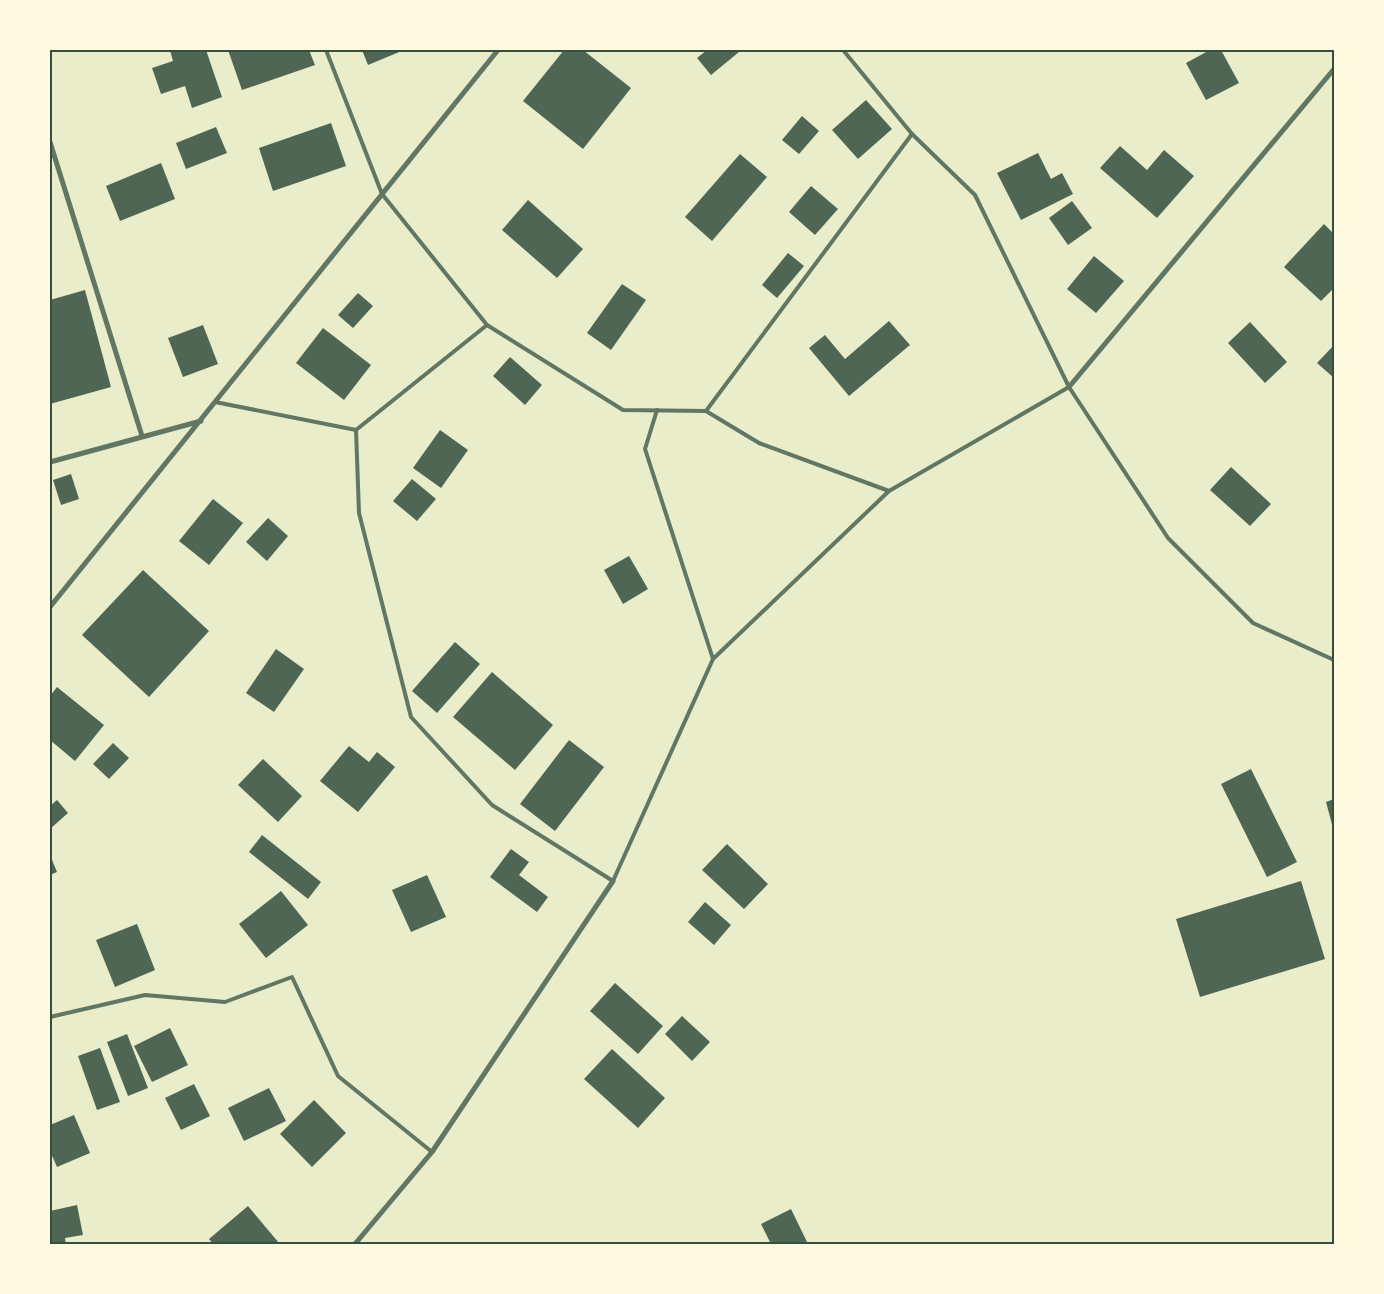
<svg xmlns="http://www.w3.org/2000/svg" width="1384" height="1294" viewBox="0 0 1384 1294" font-family="'Alegreya Sans',sans-serif">
<style>
.building{fill:#4f6655}
.lines{fill:none;stroke-linecap:round;stroke-linejoin:round}
.service{stroke:#617663;stroke-width:4}
.minor{stroke:#617663;stroke-width:5}
.neatline{fill:none;stroke:#344e41;stroke-width:2}
</style>
<rect width="100%" height="100%" fill="#e9edc9"/>
<!-- building -->
<g class="building">
<path d="M170,50h36l16,47 -30,11 -7,-22 -24,8 -9,-26 21,-7z"/>
<path d="M228,50h81l6,15 -73,25z"/>
<path d="M362,50h42l-36,15z"/>
<path d="M564,50h19l48,38 -48,61 -60,-48z"/>
<path d="M707,50h30l2,2 -28,23 -14,-17z"/>
<path d="M1210,50h11l18,33 -33,17 -20,-37z"/>
<path d="M866,100l26,29 -34,30 -26,-29z"/>
<path d="M802,116l17,15 -20,23 -17,-14z"/>
<path d="M331,123l15,43 -73,25 -14,-43z"/>
<path d="M216,127l11,26 -41,16 -10,-26z"/>
<path d="M1120,146l27,24 17,-20 30,26 -37,42 -57,-50z"/>
<path d="M1038,153l13,26 11,-6 11,21 -52,26 -24,-47z"/>
<path d="M740,154l27,23 -55,64 -27,-24z"/>
<path d="M161,163l14,36 -55,22 -14,-35z"/>
<path d="M811,186l27,23 -23,26 -26,-23z"/>
<path d="M528,200l55,49 -26,29 -55,-48z"/>
<path d="M1072,201l20,27 -24,17 -19,-27z"/>
<path d="M1324,224l10,10v54l-13,13 -37,-34z"/>
<path d="M788,253l16,13 -27,32 -15,-13z"/>
<path d="M1094,256l30,25 -28,32 -29,-24z"/>
<path d="M622,284l24,16 -35,50 -24,-17z"/>
<path d="M85,290l26,97 -61,17v-104z"/>
<path d="M358,293l15,13 -20,22 -15,-13z"/>
<path d="M889,321l21,24 -61,51 -40,-48 16,-13 20,24z"/>
<path d="M1250,322l37,40 -22,21 -37,-40z"/>
<path d="M203,325l15,39 -35,13 -15,-39z"/>
<path d="M323,328l48,37 -27,35 -48,-37z"/>
<path d="M1334,345v33l-17,-15z"/>
<path d="M510,357l32,28 -17,20 -32,-29z"/>
<path d="M440,430l28,20 -27,38 -28,-20z"/>
<path d="M1231,467l40,37 -21,22 -40,-36z"/>
<path d="M71,474l8,25 -18,6 -8,-25z"/>
<path d="M412,479l24,20 -19,22 -24,-20z"/>
<path d="M213,499l30,24 -34,42 -30,-24z"/>
<path d="M268,518l20,18 -21,25 -21,-19z"/>
<path d="M629,556l19,33 -25,15 -19,-34z"/>
<path d="M143,570l66,61 -60,66 -67,-62z"/>
<path d="M455,642l25,22 -43,49 -25,-22z"/>
<path d="M276,649l28,20 -30,43 -28,-19z"/>
<path d="M492,672l61,53 -38,45 -62,-53z"/>
<path d="M57,687l47,38 -29,36 -25,-21v-44z"/>
<path d="M569,740l35,27 -49,64 -35,-27z"/>
<path d="M113,743l16,15 -20,21 -16,-15z"/>
<path d="M349,746l20,16 8,-10 18,15 -37,45 -38,-31z"/>
<path d="M263,759l39,37 -24,26 -40,-37z"/>
<path d="M1251,769l46,93 -30,15 -46,-93z"/>
<path d="M1334,799v29h-1l-7,-26z"/>
<path d="M57,800l11,13 -18,16v-23z"/>
<path d="M262,835l59,47 -13,17 -59,-47z"/>
<path d="M727,844l41,40 -24,25 -42,-39z"/>
<path d="M511,849l18,13 -10,13 29,22 -11,15 -47,-35z"/>
<path d="M50,855l7,17 -7,3z"/>
<path d="M427,875l19,42 -35,15 -19,-42z"/>
<path d="M1301,881l24,78 -125,38 -24,-78z"/>
<path d="M281,891l27,34 -42,33 -27,-34z"/>
<path d="M705,902l26,23 -17,20 -26,-23z"/>
<path d="M137,924l18,46 -40,17 -19,-47z"/>
<path d="M615,983l48,43 -25,28 -48,-43z"/>
<path d="M682,1016l28,26 -18,19 -27,-27z"/>
<path d="M170,1028l18,37 -36,17 -18,-36z"/>
<path d="M127,1034l21,54 -20,8 -21,-54z"/>
<path d="M100,1048l20,54 -23,8 -19,-54z"/>
<path d="M612,1049l53,49 -27,30 -54,-49z"/>
<path d="M194,1084l16,32 -29,14 -16,-32z"/>
<path d="M269,1088l17,33 -42,20 -16,-33z"/>
<path d="M314,1100l32,33 -34,34 -32,-33z"/>
<path d="M74,1115l16,38 -33,14 -7,-16v-26z"/>
<path d="M77,1205l6,30 -18,3 1,6h-16v-33z"/>
<path d="M248,1206l31,37 -66,1 -4,-5z"/>
<path d="M791,1209l17,35h-37l-10,-20z"/>
</g>
<g class="lines">
<!-- service -->
<g class="service">
<path d="M326,50l56,144 105,131 136,85 83,1 206,-277"/>
<path d="M843,50l69,84 63,61 94,192 99,151 85,85 81,37"/>
<path d="M215,402l141,28 131,-105"/>
<path d="M657,410l-12,39 68,210"/>
<path d="M706,411l53,32 130,48"/>
<path d="M356,430l3,83 52,204 81,88 121,76 100,-222 176,-168 180,-104"/>
<path d="M50,1017l95,-22 80,7 67,-25 46,99 94,76"/>
</g>
<!-- minor -->
<g class="minor">
<path d="M50,142l92,294"/>
<path d="M1069,387l265,-318"/>
<path d="M50,462l151,-41"/>
<path d="M50,607l448,-557"/>
<path d="M355,1244l77,-92 181,-271"/>
</g>
</g>
<!-- border -->
<rect width="1384" height="1294" fill="none" stroke="#fefae0" stroke-width="102"/>
<rect x="51" y="51" width="1282" height="1192" class="neatline"/>
</svg>
